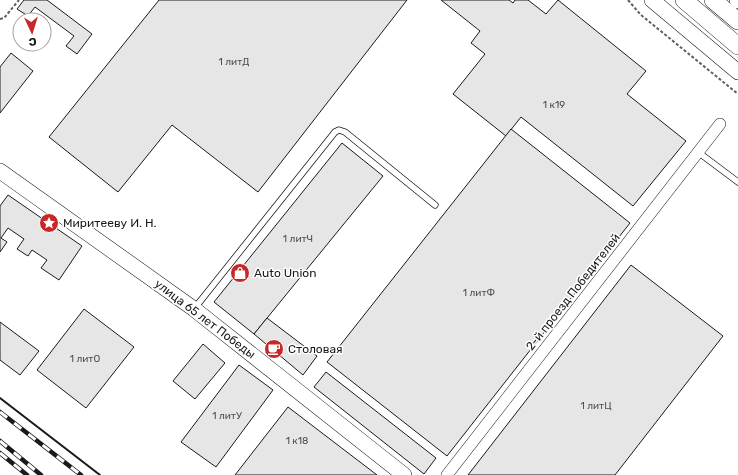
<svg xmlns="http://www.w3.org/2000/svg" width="738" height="475" viewBox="0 0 738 475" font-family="Rubik,sans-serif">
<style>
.building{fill:#e6e6e6;stroke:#1a1a1a}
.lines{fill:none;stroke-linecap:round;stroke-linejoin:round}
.lane-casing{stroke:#1a1a1a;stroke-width:7}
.street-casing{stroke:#1a1a1a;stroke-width:12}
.secondary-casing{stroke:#1a1a1a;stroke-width:16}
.primary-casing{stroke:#1a1a1a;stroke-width:18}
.path{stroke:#5f5f5f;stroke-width:2;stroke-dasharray:3 2;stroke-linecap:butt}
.lane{stroke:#fff;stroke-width:5.5}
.street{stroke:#fff;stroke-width:11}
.secondary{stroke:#fff;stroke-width:15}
.primary{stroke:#fff;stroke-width:17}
.rail-casing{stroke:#1a1a1a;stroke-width:4.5}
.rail{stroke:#fff;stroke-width:3;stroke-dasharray:9;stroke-linecap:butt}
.wall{stroke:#1a1a1a;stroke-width:2}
.labels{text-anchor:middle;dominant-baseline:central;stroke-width:3;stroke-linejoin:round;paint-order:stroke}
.number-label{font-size:10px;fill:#4d4d4d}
.poi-label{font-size:12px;fill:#1a1a1a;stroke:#fff;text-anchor:start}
.street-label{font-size:12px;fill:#1a1a1a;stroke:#fff}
</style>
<rect width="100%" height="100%" fill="#fff"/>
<!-- building -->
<g class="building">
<path d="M24,0h23l45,34 -15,20 -11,-8 8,-10 -39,-29 -7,9 -11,-7z"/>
<path d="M159,0h248l-149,192 -86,-67 -54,67 -69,-55z"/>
<path d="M441,0h68l4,3 2,-3h13l18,14 12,-14 88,71 -19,23 59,47 -53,65 -112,-89 -15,19 -53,-42 32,-40 -14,-11 9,-12z"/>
<path d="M11,53l22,18 -33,42v-46z"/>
<path d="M511,129l119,94 -183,233 -120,-94z"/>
<path d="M342,143l41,33 -129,158 -40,-32z"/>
<path d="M8,195l74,51 -23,34 -18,-12 6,-8 -15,-10 -4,6 -11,-7 7,-10 -16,-11 -7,10 6,4 -7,10v-46z"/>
<path d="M631,265l92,71 -108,139h-147z"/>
<path d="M84,309l50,38 -48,61 -49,-38z"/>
<path d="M267,318l50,38 -14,19 -49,-41z"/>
<path d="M0,322l39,29 -19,24 -20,-15z"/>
<path d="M203,344l22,19 -30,36 -22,-18z"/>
<path d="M239,365l34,25 -57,77 -35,-25z"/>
<path d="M326,372l110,86 -12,16 -110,-87z"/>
<path d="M288,407l89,68h-142z"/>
</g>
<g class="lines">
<defs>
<g id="lane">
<path d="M698,152l40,30"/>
<path d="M194,309l141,-177 4,-2 6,2 90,73"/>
</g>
<path id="street" d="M447,475l273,-351"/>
<g id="secondary">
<path d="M652,0l86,72"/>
<path d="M737,0l1,1"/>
<path d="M0,171l194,138 210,166"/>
</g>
<g id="primary">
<path d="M684,0l54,46"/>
<path d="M713,0l25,21"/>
</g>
</defs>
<!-- lane casing -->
<use href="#lane" class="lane-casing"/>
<!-- street casing -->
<use href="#street" class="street-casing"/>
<!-- secondary casing -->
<use href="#secondary" class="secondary-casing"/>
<!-- primary casing -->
<use href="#primary" class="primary-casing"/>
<!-- path -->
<g class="path">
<path d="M628,0l13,15 97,79"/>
<path d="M0,19l4,-1 15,-18"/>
</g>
<!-- lane -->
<use href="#lane" class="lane"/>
<!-- street -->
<use href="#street" class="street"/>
<!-- secondary -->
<use href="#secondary" class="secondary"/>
<!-- primary -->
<use href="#primary" class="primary"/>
<defs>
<g id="rail">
<path d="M0,412l81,63"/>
<path d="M0,441l41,34"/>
<path d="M0,453l27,22"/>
</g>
</defs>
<!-- rail casing -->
<use href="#rail" class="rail-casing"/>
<!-- rail -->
<use href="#rail" class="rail"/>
<!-- wall -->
<path class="wall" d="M0,398l100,77"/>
</g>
<!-- icons -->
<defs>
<symbol id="sight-disc" viewBox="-11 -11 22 22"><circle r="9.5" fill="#c62828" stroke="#fff"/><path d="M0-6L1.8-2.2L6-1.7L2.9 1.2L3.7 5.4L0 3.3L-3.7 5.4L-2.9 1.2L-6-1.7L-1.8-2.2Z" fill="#fff"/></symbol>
<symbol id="shop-disc" viewBox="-11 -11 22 22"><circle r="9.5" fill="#c62828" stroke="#fff"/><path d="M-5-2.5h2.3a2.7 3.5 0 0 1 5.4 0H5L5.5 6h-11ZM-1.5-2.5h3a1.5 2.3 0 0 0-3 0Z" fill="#fff"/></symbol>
<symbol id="cafe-disc" viewBox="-11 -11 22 22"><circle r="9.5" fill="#c62828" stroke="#fff"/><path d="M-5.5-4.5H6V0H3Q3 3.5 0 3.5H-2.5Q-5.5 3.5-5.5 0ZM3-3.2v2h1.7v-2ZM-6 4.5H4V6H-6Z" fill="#fff"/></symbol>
</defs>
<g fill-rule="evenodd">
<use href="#sight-disc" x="38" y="212" width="22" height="22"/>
<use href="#shop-disc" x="229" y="262" width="22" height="22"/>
<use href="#cafe-disc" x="263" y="338" width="22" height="22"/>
</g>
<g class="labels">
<!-- number labels -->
<g class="number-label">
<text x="234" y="62">1 литД</text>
<text x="554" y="105">1 к19</text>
<text x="298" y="239">1 литЧ</text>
<text x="479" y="293">1 литФ</text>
<text x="85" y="359">1 литО</text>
<text x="596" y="406">1 литЦ</text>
<text x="227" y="416">1 литУ</text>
<text x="297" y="441">1 к18</text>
</g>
<!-- poi labels -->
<g class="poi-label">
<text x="63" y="223">Миритееву И. Н.</text>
<text x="254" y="273">Auto Union</text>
<text x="288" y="349">Столовая</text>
</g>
<!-- street labels -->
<g class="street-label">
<text transform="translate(573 292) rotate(-52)">2-й проезд Победителей</text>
<text transform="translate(205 319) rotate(37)">улица 65 лет Победы</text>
</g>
</g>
<!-- north arrow -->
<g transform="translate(32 32) rotate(176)"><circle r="19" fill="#ffffff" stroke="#a3a3a3"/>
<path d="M0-3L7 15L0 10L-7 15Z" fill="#c62828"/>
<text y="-6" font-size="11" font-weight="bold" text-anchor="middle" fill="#1a1a1a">С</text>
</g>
</svg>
